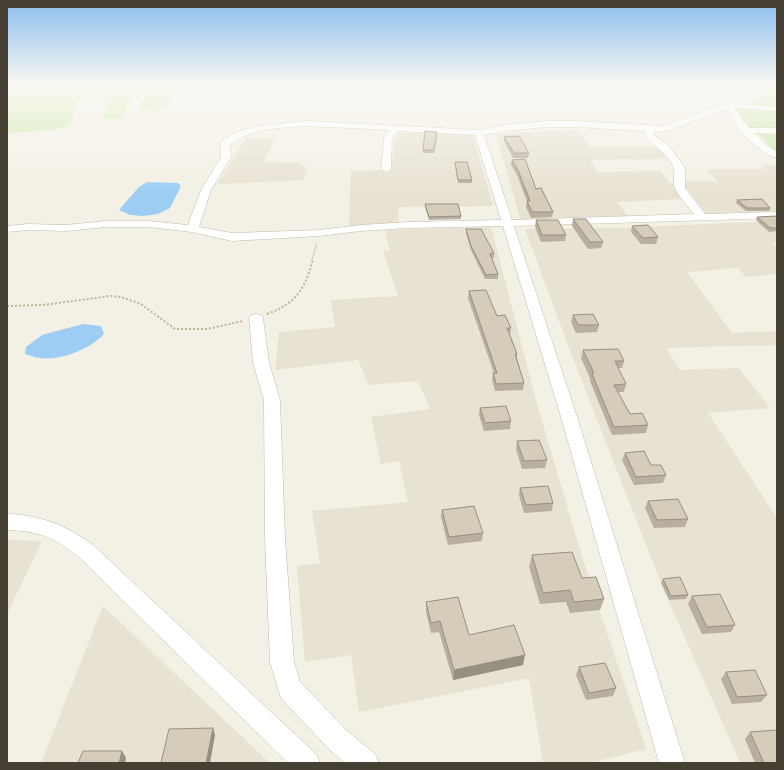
<svg xmlns="http://www.w3.org/2000/svg" width="784" height="770" viewBox="0 0 784 770" font-family="Barlow,sans-serif">
<style>
.residential{fill:#e8e2d3}
.green{fill:#cbeaac}
.water{fill:#9ecdf4}
.lines{fill:none;stroke-linecap:round;stroke-linejoin:round}
.minor-casing{stroke:#c2bbaa;stroke-width:1}
.path-far1{stroke:#c2b598;stroke-width:1.5;stroke-dasharray:1 1;stroke-linecap:butt}
.path{stroke:#c2b598;stroke-width:2;stroke-dasharray:2 2;stroke-linecap:butt}
.minor{fill:#fff;fill-rule:evenodd}
.wall{fill:#b8afa0}
.shaded-wall{fill:#968f82}
.building{fill:#d6ccba;stroke:#968f82}
</style>
<rect width="100%" height="100%" fill="#f3f0e5"/>
<!-- residential -->
<g class="residential">
<path d="M577,130l13,17h70l8,12 -78,1 8,12 62,-1 9,12 4,1 10,15 -66,3 13,16 -109,3 -25,-87z"/>
<path d="M399,133h66l8,3 20,70 -95,1 1,16 -50,3 2,-55 41,-1 2,-29z"/>
<path d="M246,138l30,1 -13,23 38,1 -1,3 7,1 -4,13 -86,4z"/>
<path d="M762,165h15v46l-71,3 -21,-28 2,-5 31,1 -11,-13h58z"/>
<path d="M777,221v21l-5,1 5,4v27l-31,3 -8,-9 -51,4 45,61 45,-2v14l-111,3 14,22 59,-2 31,40 -62,5 69,105v245h-37l-79,-180 -92,-235 -44,-119 94,-1z"/>
<path d="M491,227l46,177 41,139 14,45 54,161 -56,14h-47l-14,-85 -170,34 -8,-57 -46,7 -8,-96 23,-3 -8,-52 96,-9 -9,-41 -18,3 -10,-47 59,-8 -12,-28 -49,4 -11,-25 -83,10 4,-38 56,-5 -4,-27 67,-4 -15,-45h7l-5,-21z"/>
<path d="M7,540l35,1 -35,73z"/>
<path d="M103,606l167,157h-229z"/>
</g>
<!-- green -->
<g class="green">
<path d="M59,84l32,6 30,-6h16l-14,33c-7,3 -12,3 -20,1l5,-18c-12,-2 -23,-3 -34,2l-2,19 -3,5 -16,4 -46,3c0,-10 -1,-21 0,-31 2,-24 35,-18 52,-18z"/>
<path d="M151,84h18l2,5 -1,13c-8,9 -19,10 -32,8l3,-8z"/>
<path d="M777,84v69l-36,-35 -4,-8 13,-5z"/>
</g>
<!-- water -->
<g class="water">
<path d="M147,182l31,1 3,3 -11,22 -12,6 -15,2 -13,-1 -11,-5 20,-23z"/>
<path d="M83,324l18,2 3,8c-14,15 -43,27 -64,24 -5,0 -10,-3 -15,-4l1,-7 16,-12z"/>
</g>
<g class="lines">
<defs>
<g id="minor">
<path d="M764,84h10l-37,19 40,4v4l-43,-3 15,20h28v6l-23,-1 14,13 9,6v6c-20,-5 -42,-32 -51,-49l-59,22 -14,1 3,5 11,7 14,18 4,8v18l20,26 72,-2v6l-263,8 63,191 108,346h-26l-98,-346 -58,-191 -95,2 -47,3 -42,5 -87,5 -40,-9 -44,-5h-42l-40,4 -38,-1 -21,2v-6l21,-2 38,1 40,-4h42l40,4 13,-35 20,-33 -1,-14 2,-2 14,-9 22,-6 48,-5 173,9 26,-5 42,-4h29l87,5 62,-23zM306,126l82,4 -4,9 -3,30 5,3 5,-3 1,-30 5,-8 78,4 26,85 -93,2 -47,3 -42,5 -87,3 -33,-6 12,-37 20,-33 -1,-13c24,-16 48,-16 76,-18zM547,127h29l69,4c1,12 17,18 24,28 10,14 2,20 6,30 5,9 13,17 19,25l-182,6 -28,-85 21,-4z"/>
<path d="M256,314l5,1 2,3 6,45 11,37 5,139 9,123 6,20 47,49 28,23 4,9h-34l-16,-14 -48,-51 -3,-9 -8,-27 -5,-123 -1,-139 -11,-37 -4,-45 2,-3z"/>
<path d="M7,514c33,1 59,11 86,31l223,209 4,9h-32l-209,-206c-26,-20 -39,-26 -72,-27z"/>
</g>
</defs>
<!-- minor casing -->
<use href="#minor" class="minor-casing"/>
<!-- path-far1 -->
<path class="path-far1" d="M312,260l5,-17"/>
<!-- path -->
<g class="path">
<path d="M7,306l36,-1 68,-9 10,1 20,7 34,25h32l36,-8"/>
<path d="M267,314c30,-11 38,-25 46,-55"/>
</g>
<!-- minor -->
<use href="#minor" class="minor"/>
</g>
<!-- wall -->
<g class="wall">
<path d="M437,135l-3,18h-11v-3z"/>
<path d="M504,137l25,16 -1,5h-15l-9,-17z"/>
<path d="M512,160l24,29 17,23 -1,5 -21,1 -5,-11 1,-6 -10,-26 -6,-10z"/>
<path d="M455,162l17,18v3h-14l-3,-18z"/>
<path d="M737,200l33,8 -1,3h-23l-10,-8z"/>
<path d="M425,204l36,12v3l-32,1 -4,-13z"/>
<path d="M777,216v15l-8,1 -13,-12 1,-3z"/>
<path d="M573,219l30,23 -2,6 -13,1 -16,-23z"/>
<path d="M536,220l30,15 -1,6 -24,1 -6,-15z"/>
<path d="M632,226l26,11 -2,7h-15l-10,-12z"/>
<path d="M466,229l28,24v5h-2l6,16v5h-13l-14,-29 -5,-16z"/>
<path d="M469,291l42,37 -1,7 7,19v4l7,25 -1,7 -28,1 -3,-11 1,-7h1l-26,-75z"/>
<path d="M573,315l26,10 -2,7 -21,1 -5,-11z"/>
<path d="M583,350l41,11 -2,7h-4l8,16 -2,8h-6l12,22 18,11 -2,8 -34,2 -22,-54v-3l-9,-20z"/>
<path d="M480,408l31,13 -1,8 -26,2 -5,-16z"/>
<path d="M517,441l30,19 -2,8 -23,1 -6,-20z"/>
<path d="M625,453l26,12 15,10 -3,8 -29,2 -12,-25z"/>
<path d="M520,488l33,15 -1,8 -28,2 -5,-18z"/>
<path d="M648,501l40,18 -3,8 -31,1 -9,-20z"/>
<path d="M442,510l41,23 -1,8 -34,4 -7,-28z"/>
<path d="M532,555l50,23 22,21 -4,11 -30,3 -4,-11 -26,2 -11,-37z"/>
<path d="M663,579l25,16 -2,4 -17,1 -8,-17z"/>
<path d="M692,596l43,29 -4,7 -29,2 -14,-30z"/>
<path d="M426,602l43,33 54,30 -70,15 -14,-48 -8,1 -5,-21z"/>
<path d="M579,667l37,21 -3,8 -27,4 -10,-25z"/>
<path d="M726,672l41,23 -6,7 -29,2 -11,-25z"/>
<path d="M750,732l27,31h-22l-10,-24z"/>
</g>
<!-- shaded-wall -->
<g class="shaded-wall">
<path d="M525,655l-2,10 -70,15 1,-10z"/>
<path d="M213,728l2,7 -5,28h-4z"/>
<path d="M122,751l4,7 -1,5h-6z"/>
</g>
<!-- building -->
<g class="building">
<path d="M425,131l12,1 -3,18h-11z"/>
<path d="M519,136l10,17h-15l-10,-16z"/>
<path d="M525,159l11,30 5,-1 12,24h-21l-5,-11h3l-12,-31 -6,-10z"/>
<path d="M455,162h12l5,18h-14z"/>
<path d="M762,199l8,9h-23l-10,-8z"/>
<path d="M425,204h33l3,12 -32,1z"/>
<path d="M777,216v12h-7l-13,-11z"/>
<path d="M573,219h13l17,23h-13z"/>
<path d="M536,220h22l8,15h-24z"/>
<path d="M648,225l10,12 -15,1 -11,-12z"/>
<path d="M466,229h15l13,24 -4,1 8,20 -12,1 -15,-29z"/>
<path d="M486,290l11,26 8,-1 6,13h-4l10,26h-2l9,29 -28,1 -3,-11h4l-28,-82z"/>
<path d="M593,314l6,11h-21l-5,-10z"/>
<path d="M618,349l6,12h-9l11,23 -12,1 16,29 12,-1 6,12 -34,2 -22,-53 2,-1 -11,-23z"/>
<path d="M506,406l5,15 -26,2 -5,-15z"/>
<path d="M539,440l8,20 -23,1 -7,-20z"/>
<path d="M644,451l7,14h10l5,10 -30,2 -11,-24z"/>
<path d="M548,486l5,17 -27,2 -6,-17z"/>
<path d="M678,499l10,20 -31,1 -9,-19z"/>
<path d="M474,506l9,27 -34,4 -7,-27z"/>
<path d="M572,552l10,26 14,-1 8,22 -30,3 -4,-12 -27,3 -11,-38z"/>
<path d="M680,577l8,18 -17,1 -8,-17z"/>
<path d="M720,594l15,31 -28,2 -15,-31z"/>
<path d="M458,597l11,38 45,-10 11,30 -71,15 -14,-49 -9,2 -5,-21z"/>
<path d="M605,663l11,25 -27,5 -10,-26z"/>
<path d="M755,670l12,25 -30,2 -11,-25z"/>
<path d="M213,728l-7,35h-45l8,-34z"/>
<path d="M777,730v33h-13l-14,-31z"/>
<path d="M83,751h39l-3,12h-41z"/>
</g>
<!-- sky -->
<linearGradient id="sky" x2="0" y2="1"><stop stop-color="#8abeed"/><stop offset="0.44" stop-color="#faf8f3"/><stop offset="1" stop-color="#faf8f3" stop-opacity="0"/></linearGradient>
<rect width="784" height="192" fill="url(#sky)"/>
<!-- border -->
<rect width="784" height="770" fill="none" stroke="#464034" stroke-width="16"/>
</svg>
